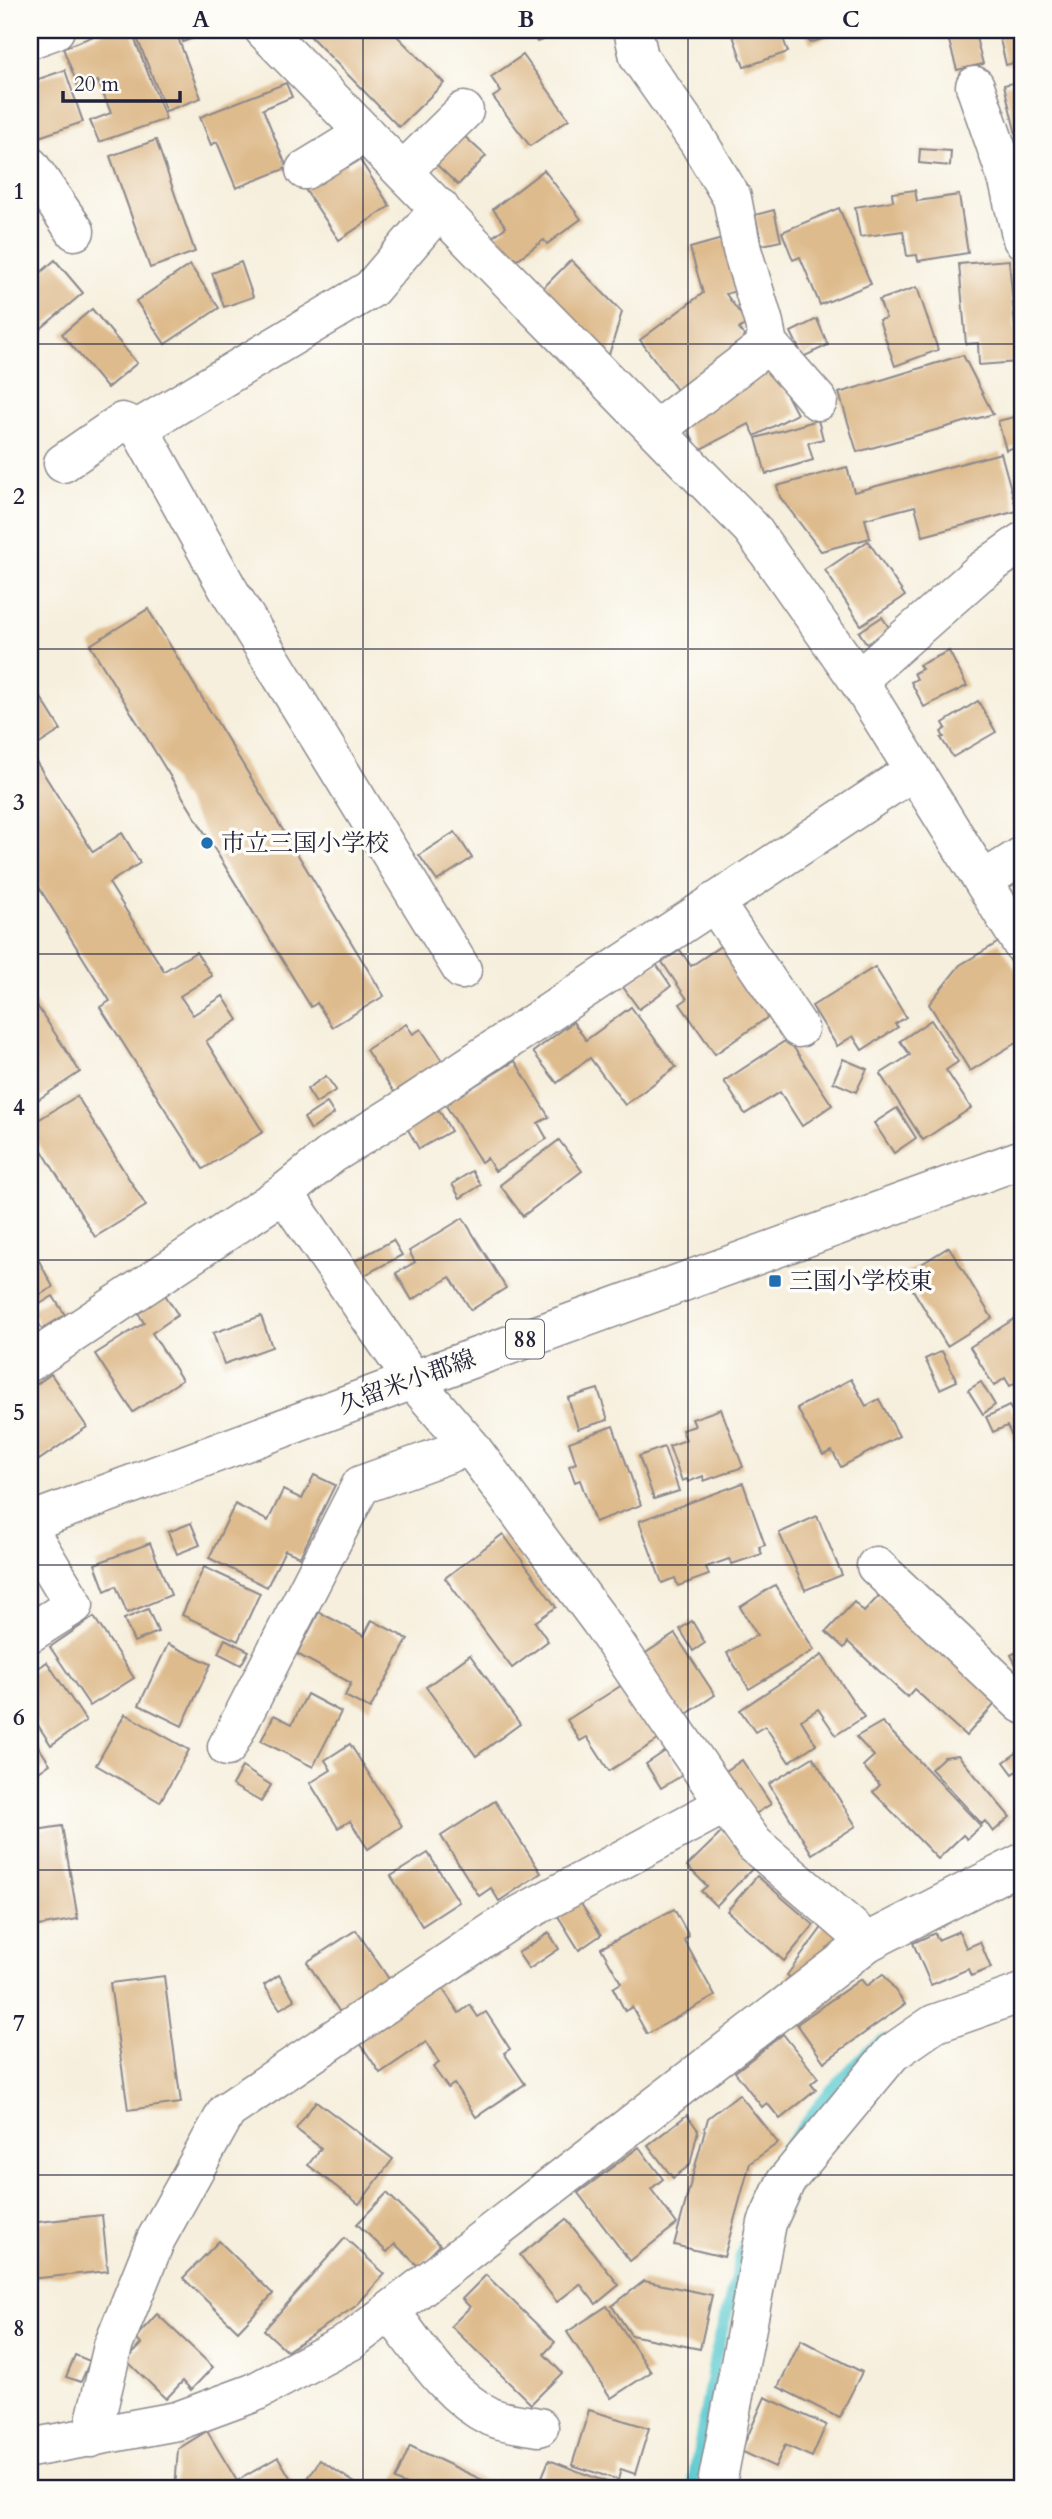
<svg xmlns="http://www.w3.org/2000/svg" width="1052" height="2519" viewBox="0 0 1052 2519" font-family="Cardo,'Noto Serif JP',serif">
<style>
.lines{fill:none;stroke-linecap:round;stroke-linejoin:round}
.stream{stroke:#5dcad1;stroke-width:12}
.building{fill:#debb8d}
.minor-casing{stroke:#8c888c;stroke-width:41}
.major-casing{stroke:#8c888c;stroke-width:41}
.minor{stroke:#fff;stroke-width:38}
.major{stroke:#fff;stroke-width:38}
.grid{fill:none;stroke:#22223b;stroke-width:2;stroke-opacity:0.55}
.poi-dot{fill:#1f6fb2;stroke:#fdfcf7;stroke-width:2.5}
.labels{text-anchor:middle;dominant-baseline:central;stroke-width:7;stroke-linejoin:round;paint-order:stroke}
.shield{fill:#fdfcf7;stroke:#646373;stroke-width:2}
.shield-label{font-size:23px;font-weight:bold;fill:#22223b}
.poi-label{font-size:24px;fill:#22223b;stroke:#fdfcf7;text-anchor:start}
.street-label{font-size:24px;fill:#22223b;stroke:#fdfcf7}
.neatline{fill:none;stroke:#22223b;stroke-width:2.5}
.grid-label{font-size:23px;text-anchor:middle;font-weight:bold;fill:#22223b}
</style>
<rect width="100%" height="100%" fill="#fdfcf7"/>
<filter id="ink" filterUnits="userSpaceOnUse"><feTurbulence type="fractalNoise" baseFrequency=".0143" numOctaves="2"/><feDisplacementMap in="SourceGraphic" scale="14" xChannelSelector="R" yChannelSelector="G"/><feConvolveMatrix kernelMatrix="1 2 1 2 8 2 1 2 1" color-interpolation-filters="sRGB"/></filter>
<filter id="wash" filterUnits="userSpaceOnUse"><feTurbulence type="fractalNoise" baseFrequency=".00686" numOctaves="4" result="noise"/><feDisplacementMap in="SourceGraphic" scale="28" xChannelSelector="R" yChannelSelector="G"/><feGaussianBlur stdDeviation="1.57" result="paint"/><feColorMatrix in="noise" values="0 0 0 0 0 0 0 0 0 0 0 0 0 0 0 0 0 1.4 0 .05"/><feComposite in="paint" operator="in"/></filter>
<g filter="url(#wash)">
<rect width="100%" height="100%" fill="#f6efdd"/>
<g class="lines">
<!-- stream -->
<g class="stream">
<path d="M751,2218l8,-33 67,-89 41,-44 17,-12"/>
<path d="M692,2489l23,-132 29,-111"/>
</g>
</g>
<g id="blocks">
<!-- building -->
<g class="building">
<path d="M109,30h22l35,89 -67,23 -9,-21 21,-8 -13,-32 -19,8 -16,-41z"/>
<path d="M134,30h41l26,68 -35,13z"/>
<path d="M179,30h24l1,4 -21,8z"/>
<path d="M319,30h72l53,53 -45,44 -88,-90z"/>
<path d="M532,30h36l-31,12z"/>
<path d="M731,30h49l8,22 -44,15z"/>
<path d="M805,30h43l-38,13z"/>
<path d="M964,30h10l9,34 -26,6 -10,-36z"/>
<path d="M990,30h32v37l-2,-6 -14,4 -8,-34 -7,2z"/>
<path d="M523,55l46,64 -39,27 -37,-49 8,-5 -10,-15z"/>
<path d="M65,70l18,52 -53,18v-58z"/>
<path d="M1022,81v74h-1l-17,-70z"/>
<path d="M286,83l6,14 -29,12 24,59 -51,20 -19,-46 -6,3 -11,-28z"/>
<path d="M463,135l23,21 -28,29 -23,-22z"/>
<path d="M156,140l39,112 -45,16 -40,-112z"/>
<path d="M920,149l31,2 -1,15 -31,-3z"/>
<path d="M360,160l30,46 -51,34 -35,-52 41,-27 3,6z"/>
<path d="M544,170l37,49 -34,25 -3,-4 -33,24 -20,-26 15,-11 -13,-18z"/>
<path d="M915,190l2,11 42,-6 9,58 -50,8 -1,-6 -10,1 -4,-25 -43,6 -5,-30 38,-6 -1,-8z"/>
<path d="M839,208l32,76 -51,21 -20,-48 -7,3 -11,-28z"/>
<path d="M774,210l7,31 -19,4 -7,-30z"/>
<path d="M729,237l13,52 -16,5 21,29 -8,6 7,9 -69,52 -37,-50 63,-47 -13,-45z"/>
<path d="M55,260l28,33 -45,38 -8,-10v-39z"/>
<path d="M571,260l51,52 -14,46 -66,-69z"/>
<path d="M1009,260l9,102 -39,3 -1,-22 -12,1 -7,-80z"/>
<path d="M241,262l12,35 -29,10 -12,-34z"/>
<path d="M190,265l29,43 -54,36 -29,-43z"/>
<path d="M917,287l21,63 -43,16 -16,-46 7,-2 -7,-18z"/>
<path d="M92,309l45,54 -30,25 -45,-54z"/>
<path d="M817,319l11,26 -25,12 -12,-25z"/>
<path d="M963,355l30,59 -136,38 -18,-59z"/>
<path d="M771,365l26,49 -42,22 -6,-12 -50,26 -15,-27z"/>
<path d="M1022,415v30l-16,5 -8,-29z"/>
<path d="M818,420l5,19 -15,4 5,17 -47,14 -10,-36z"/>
<path d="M1001,453l16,58 -94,25 -8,-30 -50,13 5,19 -49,13 -41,-54 -3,-11 70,-19 7,25z"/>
<path d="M868,541l37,55 -44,29 -36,-55z"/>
<path d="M148,609l236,387 -52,31 -15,-24 -6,4 -221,-362z"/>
<path d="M882,617l8,12 -23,15 -8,-12z"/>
<path d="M949,651l18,35 -43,21 -13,-25 6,-3 -3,-6 8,-4 -3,-4z"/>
<path d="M30,680l31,50 -31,20z"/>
<path d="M978,701l18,31 -43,25 -12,-19 3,-1 -3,-5 5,-4 -3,-5z"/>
<path d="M30,752l63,100 29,-19 18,30 -31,20 55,88 32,-19 16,24 -32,20 13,19 30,-19 15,24 -32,21 57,91 -60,37 -103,-162 10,-6 -80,-128z"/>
<path d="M455,832l17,26 -35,23 -18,-26z"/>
<path d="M999,942l23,38v59l-52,32 -41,-67 31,-39z"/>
<path d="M722,945l49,70 -56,39 -35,-50 7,-5 -25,-37 18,-12 11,16z"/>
<path d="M656,964l15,22 -32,23 -16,-22z"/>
<path d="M875,967l31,50 -11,7 3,3 -36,23 -9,-14 -16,10 -25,-40z"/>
<path d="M30,995l50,77 -50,33z"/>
<path d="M631,1007l45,60 -51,38 -35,-47 -33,25 -24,-31 40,-30 13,18z"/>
<path d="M931,1020l27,42 -12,8 25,38 -48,32 -43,-66 30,-19 -10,-14z"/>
<path d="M406,1024l7,10 8,-5 21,32 -48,31 -28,-42z"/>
<path d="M788,1039l44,66 -30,21 -22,-34 -35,22 -21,-33z"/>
<path d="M843,1059l24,10 -11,23 -23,-10z"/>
<path d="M515,1061l34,56 -11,6 9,16 -52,32 -8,-13 -6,4 -36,-58z"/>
<path d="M326,1076l10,14 -20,13 -9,-14z"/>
<path d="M77,1096l69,110 -51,31 -65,-106v-6z"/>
<path d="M327,1103l7,11 -23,16 -7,-12z"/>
<path d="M897,1108l19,30 -22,15 -20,-30z"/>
<path d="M439,1110l12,21 -32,18 -12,-21z"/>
<path d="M559,1140l23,31 -59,45 -23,-31z"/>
<path d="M472,1171l9,14 -21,13 -8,-14z"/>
<path d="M463,1218l43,70 -35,22 -21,-33 -38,23 -16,-27 19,-11 -6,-11z"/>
<path d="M393,1240l9,15 -39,21 -8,-15z"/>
<path d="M30,1244l23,43 -23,13z"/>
<path d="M949,1247l43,71 -45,28 -43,-71z"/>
<path d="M162,1290l16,25 -26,18 30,47 -49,32 -38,-58 49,-31 -9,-15z"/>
<path d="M53,1296l12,19 -23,14 -12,-19z"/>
<path d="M1022,1314v64l-12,8 -5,-8 -11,8 -24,-39z"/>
<path d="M261,1316l11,31 -48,17 -11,-31z"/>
<path d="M942,1351l15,30 -17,8 -15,-30z"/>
<path d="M51,1374l36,53 -48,33 -9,-13v-58z"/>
<path d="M851,1379l15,27 13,-7 20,37 -58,31 -9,-16 -9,4 -26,-47z"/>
<path d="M981,1382l14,23 -12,9 -15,-24z"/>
<path d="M598,1389l10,31 -30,9 -10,-31z"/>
<path d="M1009,1406l5,8 8,-4v47l-15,-31 -14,6 -7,-15z"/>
<path d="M721,1409l22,58 -39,14 -1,-5 -15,6 -1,-3 -5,2 -13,-35 17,-6 -4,-10 13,-4 -3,-7z"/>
<path d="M613,1426l28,79 -46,17 -15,-42 -5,2 -6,-16 7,-3 -7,-21z"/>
<path d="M664,1447l15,44 -25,8 -15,-43z"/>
<path d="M314,1475l21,10 -35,72 -15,-7 -18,37 -58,-29 26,-54 33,17 15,-31 19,9z"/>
<path d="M743,1483l22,62 -6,2 3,7 -30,10 -3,-5 -23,8 3,8 -31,11 -3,-8 -13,5 -23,-62z"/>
<path d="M817,1516l25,59 -37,15 -26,-57z"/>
<path d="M191,1523l9,22 -23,9 -9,-22z"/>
<path d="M503,1534l53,73 -21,15 13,19 -36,27 -67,-90z"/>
<path d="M150,1543l21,52 -44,18 -11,-27 -11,5 -10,-27z"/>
<path d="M204,1567l56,26 -22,48 -56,-26z"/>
<path d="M775,1585l39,65 -65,39 -22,-36 30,-18 -17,-28z"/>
<path d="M886,1588l117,107 -37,41 -52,-47 -7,8 -59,-55 -4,6 -18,-16 28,-30 10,10z"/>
<path d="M148,1609l10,23 -24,10 -10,-23z"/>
<path d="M319,1612l45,24 8,-16 36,19 -38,70 -25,-13 6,-13 -54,-29z"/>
<path d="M94,1617l40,61 -44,28 -40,-59z"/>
<path d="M692,1621l13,22 -12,8 -13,-22z"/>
<path d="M675,1634l40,61 -33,22 -41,-61z"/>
<path d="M225,1639l24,12 -8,14 -23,-12z"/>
<path d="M168,1644l43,20 -29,62 -43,-21z"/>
<path d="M1022,1649v27l-11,-21z"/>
<path d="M470,1655l50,69 -44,32 -50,-69z"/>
<path d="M822,1655l42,62 -28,18 -18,-26 -17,11 15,24 -27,18 -24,-36 -10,6 -15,-22z"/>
<path d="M47,1662l39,59 -35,24 -21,-32v-39z"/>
<path d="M622,1685l36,55 -49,31 -22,-34 -7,4 -13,-21z"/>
<path d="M307,1694l34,18 -28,55 -52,-26 13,-26 18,9z"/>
<path d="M125,1714l64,36 -29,52 -64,-37z"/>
<path d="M882,1722l99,104 -14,13 -4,-4 -25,24 -65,-67 7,-7 -17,-19 11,-10 -18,-19z"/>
<path d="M30,1734l20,30 -20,14z"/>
<path d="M350,1744l52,82 -34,23 -18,-28 -12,7 -28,-45 21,-13 -6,-10z"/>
<path d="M1022,1749v18l-9,7 -9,-12z"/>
<path d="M667,1750l16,25 -22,13 -15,-24z"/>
<path d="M958,1755l52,62 -17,15 -8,-11 -3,3 -51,-55 13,-12z"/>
<path d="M813,1757l43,69 -44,28 -43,-70z"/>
<path d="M742,1760l29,44 -22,14 -29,-43z"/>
<path d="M242,1767l29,18 -10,17 -29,-17z"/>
<path d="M495,1801l46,72 -42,28 -8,-13 -12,8 -38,-60z"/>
<path d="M62,1826l16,93 -40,7 -8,-46v-49z"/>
<path d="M722,1832l33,34 -39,40 -15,-15 6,-5 -20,-20z"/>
<path d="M428,1853l31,49 -37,24 -31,-50z"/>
<path d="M757,1876l57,49 -30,36 -57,-50z"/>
<path d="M578,1899l23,36 -22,15 -23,-37z"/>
<path d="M674,1909l15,27 -5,4 31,56 -68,38 -15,-27 -7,4 -12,-23 8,-5 -20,-35z"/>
<path d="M826,1922l14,11 -5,20 -40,28 -8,-6z"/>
<path d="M356,1930l37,55 -50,32 -36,-55z"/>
<path d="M959,1931l7,17 14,-6 11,26 -20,8 -3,-7 -37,16 -18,-42 22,-10 3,7z"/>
<path d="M549,1933l10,16 -30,20 -11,-16z"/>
<path d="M883,1974l22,30 -81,58 -27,-38 64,-45 5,7z"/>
<path d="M279,1975l16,25 -15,9 -16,-24z"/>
<path d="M164,1976l17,127 -53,7 -18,-127z"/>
<path d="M438,1982l21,31 11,-8 8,12 8,-5 24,37 -6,4 21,31 -49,33 -22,-33 -6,4 -15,-21 6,-4 -13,-21 -46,31 -24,-36z"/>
<path d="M783,2034l35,44 -7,6 5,6 -36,29 -13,-16 -5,4 -27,-35z"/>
<path d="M739,2094l39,49 -28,20 -26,94 -50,-12 34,-127z"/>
<path d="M316,2101l77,58 -34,45 -51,-39 13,-17 -25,-19z"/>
<path d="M687,2115l11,15 -8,35 -17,13 -25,-33z"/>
<path d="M639,2147l24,32 -12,10 26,35 -47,37 -52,-68z"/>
<path d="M387,2193l53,52 -21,22 -24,-23 -8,8 -30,-28z"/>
<path d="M102,2215l6,56 -78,8v-56z"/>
<path d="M566,2219l53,66 -23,19 -16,-20 -23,18 -37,-47z"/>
<path d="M345,2238l40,36 -29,32 -69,45 -23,-21z"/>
<path d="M219,2241l54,53 -35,37 -55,-53z"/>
<path d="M486,2275l69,67 -11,12 18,19 -31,31 -80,-78 19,-19 -8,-8z"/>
<path d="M644,2281l68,14 -12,54 -69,-14 -19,-29z"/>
<path d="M607,2306l44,66 -40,26 -44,-66z"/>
<path d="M157,2314l56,53 -22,23 -8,-9 -17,18 -40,-39 15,-16 -6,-6z"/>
<path d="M801,2340l61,32 -23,46 -61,-31z"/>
<path d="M75,2355l15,6 -9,21 -15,-5z"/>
<path d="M765,2397l61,28 -14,32 -27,-12 -10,22 -34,-16z"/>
<path d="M589,2410l60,18 -14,46 -14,-5 -3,11 -46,-15z"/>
<path d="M207,2431l30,50 41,-24 19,32h-122l3,-40z"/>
<path d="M410,2446l81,38 -3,5h-73l-20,-9z"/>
<path d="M320,2460l44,29h-63z"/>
<path d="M549,2460l65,25 -1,4h-76z"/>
</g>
</g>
</g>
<g filter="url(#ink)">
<use href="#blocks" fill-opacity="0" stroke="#8c888c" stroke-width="2"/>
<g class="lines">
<defs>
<g id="minor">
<path d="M264,30l488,499 106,151 164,264"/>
<path d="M633,30l6,27 59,84 34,57 10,52 22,73 4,21 50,57"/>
<path d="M30,39l25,-9"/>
<path d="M975,86l33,95 14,58"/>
<path d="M30,166l45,65"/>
<path d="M305,170l60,-37"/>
<path d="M403,171l61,-60"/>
<path d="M139,428l89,161 234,381"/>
<path d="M656,430l112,-86"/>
<path d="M63,463l59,-41 17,6 232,-139 69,-81"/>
<path d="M858,680l121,-107 43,-31"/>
<path d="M984,880l38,-24"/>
<path d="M714,902l85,126"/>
<path d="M284,1193l129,187 57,66 130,175 125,183 29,40 114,98"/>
<path d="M30,1362l254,-169 47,-38 70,-44 512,-340"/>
<path d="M30,1532l44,73 -44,28"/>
<path d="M876,1566l146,138"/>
<path d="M227,1747l134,-262 109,-39"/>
<path d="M390,2311c29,37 57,85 101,106 14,6 32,7 48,10"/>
<path d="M91,2438l22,-92 43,-107 71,-128 285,-192 213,-115"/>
<path d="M30,2448l147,-27 76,-28 98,-52 517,-399 154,-79"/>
<path d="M716,2489l51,-266 19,-42 106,-128 42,-29 88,-31"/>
</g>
<path id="major" d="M30,1522l383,-142 609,-221"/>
</defs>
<!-- minor casing -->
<use href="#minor" class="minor-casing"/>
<!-- major casing -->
<use href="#major" class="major-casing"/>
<!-- minor -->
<use href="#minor" class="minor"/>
<!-- major -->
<use href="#major" class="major"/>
</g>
</g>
<!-- grid -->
<path class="grid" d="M363,30v2459M688,30v2459M30,344h992M30,649h992M30,954h992M30,1260h992M30,1565h992M30,1870h992M30,2175h992"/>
<!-- markers -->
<g class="poi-dot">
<circle cx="207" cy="843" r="7"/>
<rect x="768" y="1274" width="14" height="14" rx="3.5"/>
</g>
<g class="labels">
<!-- shield labels -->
<rect class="shield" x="506" y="1319.5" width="38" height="39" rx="5"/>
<g class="shield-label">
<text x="525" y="1339">88</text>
</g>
<!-- poi labels -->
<g class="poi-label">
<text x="221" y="843">市立三国小学校</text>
<text x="789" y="1281">三国小学校東</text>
</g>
<!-- street labels -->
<g class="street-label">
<text transform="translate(407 1382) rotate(-20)">久留米小郡線</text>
</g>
</g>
<!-- margin -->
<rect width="1052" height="2519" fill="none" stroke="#fdfcf7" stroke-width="77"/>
<!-- scale -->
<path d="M63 91v10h117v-10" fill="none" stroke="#22223b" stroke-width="3.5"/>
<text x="74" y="91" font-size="21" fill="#22223b" stroke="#fdfcf7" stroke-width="5" paint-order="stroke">20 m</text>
<rect x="38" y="38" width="976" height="2442" class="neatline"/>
<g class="grid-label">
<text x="201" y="27">A</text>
<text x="526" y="27">B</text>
<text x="851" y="27">C</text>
<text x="19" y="199">1</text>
<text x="19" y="504">2</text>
<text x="19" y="810">3</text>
<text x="19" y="1115">4</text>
<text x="19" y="1420">5</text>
<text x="19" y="1725">6</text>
<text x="19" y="2031">7</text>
<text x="19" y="2336">8</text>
</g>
</svg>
